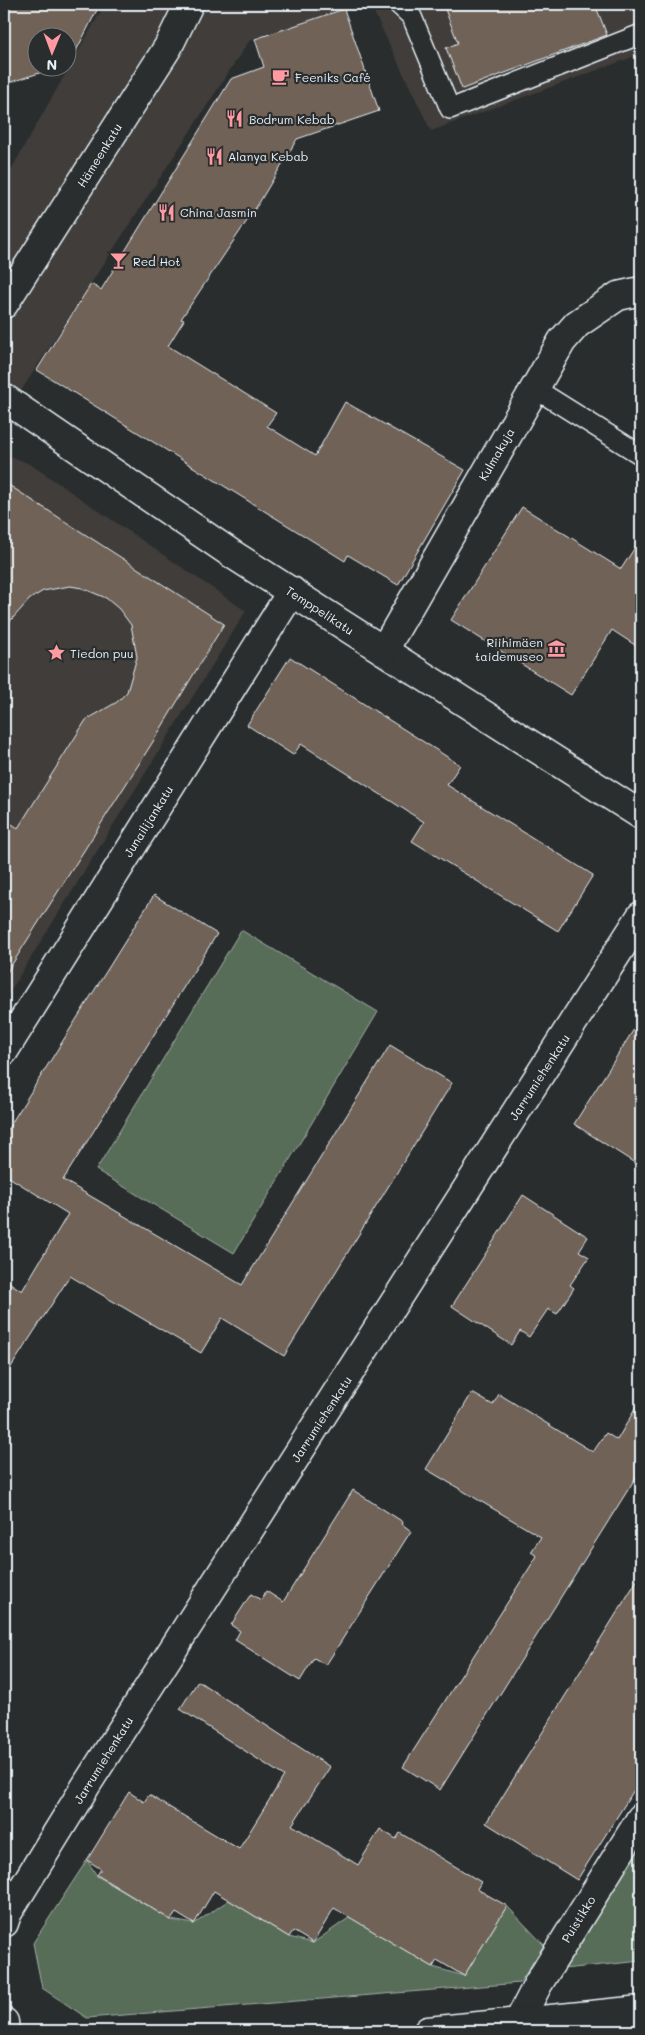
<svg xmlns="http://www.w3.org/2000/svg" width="645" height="2035" viewBox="0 0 645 2035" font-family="Mali,sans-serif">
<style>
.built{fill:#3f3d3a}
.green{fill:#586d59;stroke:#a0afa8}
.building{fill:#6f6256;stroke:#e8f1f8}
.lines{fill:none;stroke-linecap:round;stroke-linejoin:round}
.lane-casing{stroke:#e8f1f8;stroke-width:22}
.street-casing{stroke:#e8f1f8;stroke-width:31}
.secondary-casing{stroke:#e8f1f8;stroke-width:31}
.lane{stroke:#2a2d2e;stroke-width:19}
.street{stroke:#2a2d2e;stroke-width:28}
.secondary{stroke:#2a2d2e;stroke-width:28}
.labels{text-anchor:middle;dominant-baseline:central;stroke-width:4.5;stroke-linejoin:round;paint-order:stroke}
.poi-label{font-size:12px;fill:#e8f1f8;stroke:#2a2d2e;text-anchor:start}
.street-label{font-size:12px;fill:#e8f1f8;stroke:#2a2d2e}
</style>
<rect width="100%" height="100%" fill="#2a2d2e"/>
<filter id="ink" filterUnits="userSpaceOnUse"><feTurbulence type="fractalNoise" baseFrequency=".02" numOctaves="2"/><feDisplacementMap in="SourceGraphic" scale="10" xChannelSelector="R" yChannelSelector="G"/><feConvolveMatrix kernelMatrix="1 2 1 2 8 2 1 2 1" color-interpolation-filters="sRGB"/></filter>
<g filter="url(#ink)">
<!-- built -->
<g class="built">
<path d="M101,4h261l-113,37 -245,376v-235l97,-171z"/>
<path d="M370,4h271v50l-210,77z"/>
<path d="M4,454l26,10 216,147 -242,390z"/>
</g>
<!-- green -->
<g class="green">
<path d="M241,930l137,82 -144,241 -138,-83z"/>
<path d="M641,1831v130l-87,9z"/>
<path d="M87,1860l10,16 74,44 23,4 35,-24 60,37 24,6 37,-26 83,50 31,9 43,-70 37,39 -24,38 -433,35 -45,-30 -9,-45z"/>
</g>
<!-- building -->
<g class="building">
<path d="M4,4h96l-30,59 -2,1v-26h-30v30h17l-47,15 -4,-17z"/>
<path d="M443,4h152l12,31 -145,54 -16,-41 12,-5z"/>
<path d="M344,9l35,102 -82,28 -38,64 -78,116 3,1 -16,26 108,67 -9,13 48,30 30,-54 120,68 -67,115 -50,-30 -3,6 -308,-191 54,-86 10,6 130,-211 33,-12 -9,-28z"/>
<path d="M4,482l220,142 -70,116 -150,237v-158l14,9 68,-108 31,-18 10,-10 10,-35 -6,-32 -12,-16 -13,-11 -24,-10 -12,-2 -27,5 -13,8 -26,29z"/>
<path d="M522,507l99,62 20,-31v111l-29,-19 -41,65 -120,-75z"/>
<path d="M290,657l170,108 -13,20 146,90 -35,56 -146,-90 12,-19 -123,-78 -8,11 -46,-30z"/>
<path d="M154,895l63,39 -154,246 179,105 148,-240 62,38 -168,273 -62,-38 -21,35 -131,-77 -66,102v-99l18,12 46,-77 -64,-40v-39z"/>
<path d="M641,1018v149l-67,-43z"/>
<path d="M523,1195l65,42 -9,14 10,6 -19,28 4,3 -17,26 -9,-5 -19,28 -9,-6 -9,14 -59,-39z"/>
<path d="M472,1393l21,12 6,-11 94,58 13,-19 11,7 24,-41v70l-201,321 -37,-23 134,-211 -6,-4 10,-15 -115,-68z"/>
<path d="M353,1490l50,32 -1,2 9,7 -85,134 -12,-7 -14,23 -65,-41 5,-9 -9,-6 20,-31 10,6 5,-9 17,11z"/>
<path d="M641,1574v205l-64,101 -91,-57z"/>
<path d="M198,1681l132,86 -38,58 66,40 22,-36 16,10 4,-6 81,49 -4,7 30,17 -43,70 -27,-16 -4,7 -99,-59 -21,35 -20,-12 -4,6 -75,-46 -20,33 -18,-11 -5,7 -74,-45 4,-6 -14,-9 42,-68 15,10 5,-7 90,54 45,-73 -104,-67z"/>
</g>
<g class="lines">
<defs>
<g id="lane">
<path d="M398,4l14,13 38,92 191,-75"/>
<path d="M534,388l107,67"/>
</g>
<g id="street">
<path d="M4,398l228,156 409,261"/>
<path d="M384,650l178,-309 15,-17 41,-28 23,-5"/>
<path d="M4,1051l288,-460"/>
<path d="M4,1923l3,-9 80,-130 554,-868"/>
<path d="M519,2021l19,-37 103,-166"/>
<path d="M4,2022l1,9"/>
</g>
<g id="secondary">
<path d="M4,304l164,-257 21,-43"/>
<path d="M428,2031l213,-21"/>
</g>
</defs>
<!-- lane casing -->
<use href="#lane" class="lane-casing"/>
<!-- street casing -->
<use href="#street" class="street-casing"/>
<!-- secondary casing -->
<use href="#secondary" class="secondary-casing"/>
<!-- lane -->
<use href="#lane" class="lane"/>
<!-- street -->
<use href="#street" class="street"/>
<!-- secondary -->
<use href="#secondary" class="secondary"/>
</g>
</g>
<!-- icons -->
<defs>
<symbol id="cafe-bare" viewBox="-9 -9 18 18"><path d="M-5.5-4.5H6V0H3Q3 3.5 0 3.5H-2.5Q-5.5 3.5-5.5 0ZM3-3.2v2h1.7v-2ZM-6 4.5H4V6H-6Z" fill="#ff9aa2" stroke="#2a2d2e" stroke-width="2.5" paint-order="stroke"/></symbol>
<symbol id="restaurant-bare" viewBox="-9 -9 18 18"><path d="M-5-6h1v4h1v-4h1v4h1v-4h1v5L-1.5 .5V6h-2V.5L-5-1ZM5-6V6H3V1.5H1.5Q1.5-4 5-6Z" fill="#ff9aa2" stroke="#2a2d2e" stroke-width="2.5" paint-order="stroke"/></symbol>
<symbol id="bar-bare" viewBox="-9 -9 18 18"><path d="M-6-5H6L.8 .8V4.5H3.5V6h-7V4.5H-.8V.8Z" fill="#ff9aa2" stroke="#2a2d2e" stroke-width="2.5" paint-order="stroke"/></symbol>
<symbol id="museum-bare" viewBox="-9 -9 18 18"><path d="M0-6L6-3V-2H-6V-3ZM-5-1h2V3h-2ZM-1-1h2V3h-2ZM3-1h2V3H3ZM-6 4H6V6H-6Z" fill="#ff9aa2" stroke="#2a2d2e" stroke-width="2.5" paint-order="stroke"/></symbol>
<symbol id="sight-bare" viewBox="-9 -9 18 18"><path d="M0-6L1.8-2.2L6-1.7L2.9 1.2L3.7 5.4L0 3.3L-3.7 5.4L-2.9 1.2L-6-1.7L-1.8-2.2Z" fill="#ff9aa2" stroke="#2a2d2e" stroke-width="2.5" paint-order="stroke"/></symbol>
</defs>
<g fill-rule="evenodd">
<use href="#cafe-bare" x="268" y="64" width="25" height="25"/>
<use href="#restaurant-bare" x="222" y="106" width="25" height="25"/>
<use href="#restaurant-bare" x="202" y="144" width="25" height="25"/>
<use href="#restaurant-bare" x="154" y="200" width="25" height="25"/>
<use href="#bar-bare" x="106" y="248" width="25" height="25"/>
<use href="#museum-bare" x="544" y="636" width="25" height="25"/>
<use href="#sight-bare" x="44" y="640" width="25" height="25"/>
</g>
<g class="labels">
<!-- poi labels -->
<g class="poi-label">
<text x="295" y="77">Feeniks Café</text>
<text x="249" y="119">Bodrum Kebab</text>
<text x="228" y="156">Alanya Kebab</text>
<text x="180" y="212">China Jasmin</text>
<text x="133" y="261">Red Hot</text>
<text x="543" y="642" text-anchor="end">Riihimäen<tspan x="543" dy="14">taidemuseo</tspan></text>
<text x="70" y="653">Tiedon puu</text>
</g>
<!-- street labels -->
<g class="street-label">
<text transform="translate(99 155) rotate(-58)">Hämeenkatu</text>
<text transform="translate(496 454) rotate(-60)">Kulmakuja</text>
<text transform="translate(320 610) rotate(33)">Temppelikatu</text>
<text transform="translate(148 821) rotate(-58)">Junailijankatu</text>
<text transform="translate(539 1077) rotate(-57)">Jarrumiehenkatu</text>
<text transform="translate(321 1419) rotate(-57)">Jarrumiehenkatu</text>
<text transform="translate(103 1760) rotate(-58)">Jarrumiehenkatu</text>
<text transform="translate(578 1919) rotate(-58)">Puistikko</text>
</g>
</g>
<!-- margin -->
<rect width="645" height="2035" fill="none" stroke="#2a2d2e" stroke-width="20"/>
<rect x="10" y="10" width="625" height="2015" fill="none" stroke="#e8f1f8" stroke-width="2" filter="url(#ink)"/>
<!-- north arrow -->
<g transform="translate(52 52) rotate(181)"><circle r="24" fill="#2a2d2e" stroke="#767b7f"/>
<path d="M0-4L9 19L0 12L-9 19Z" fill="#ff9aa2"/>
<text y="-8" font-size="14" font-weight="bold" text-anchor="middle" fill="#e8f1f8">N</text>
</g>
</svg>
